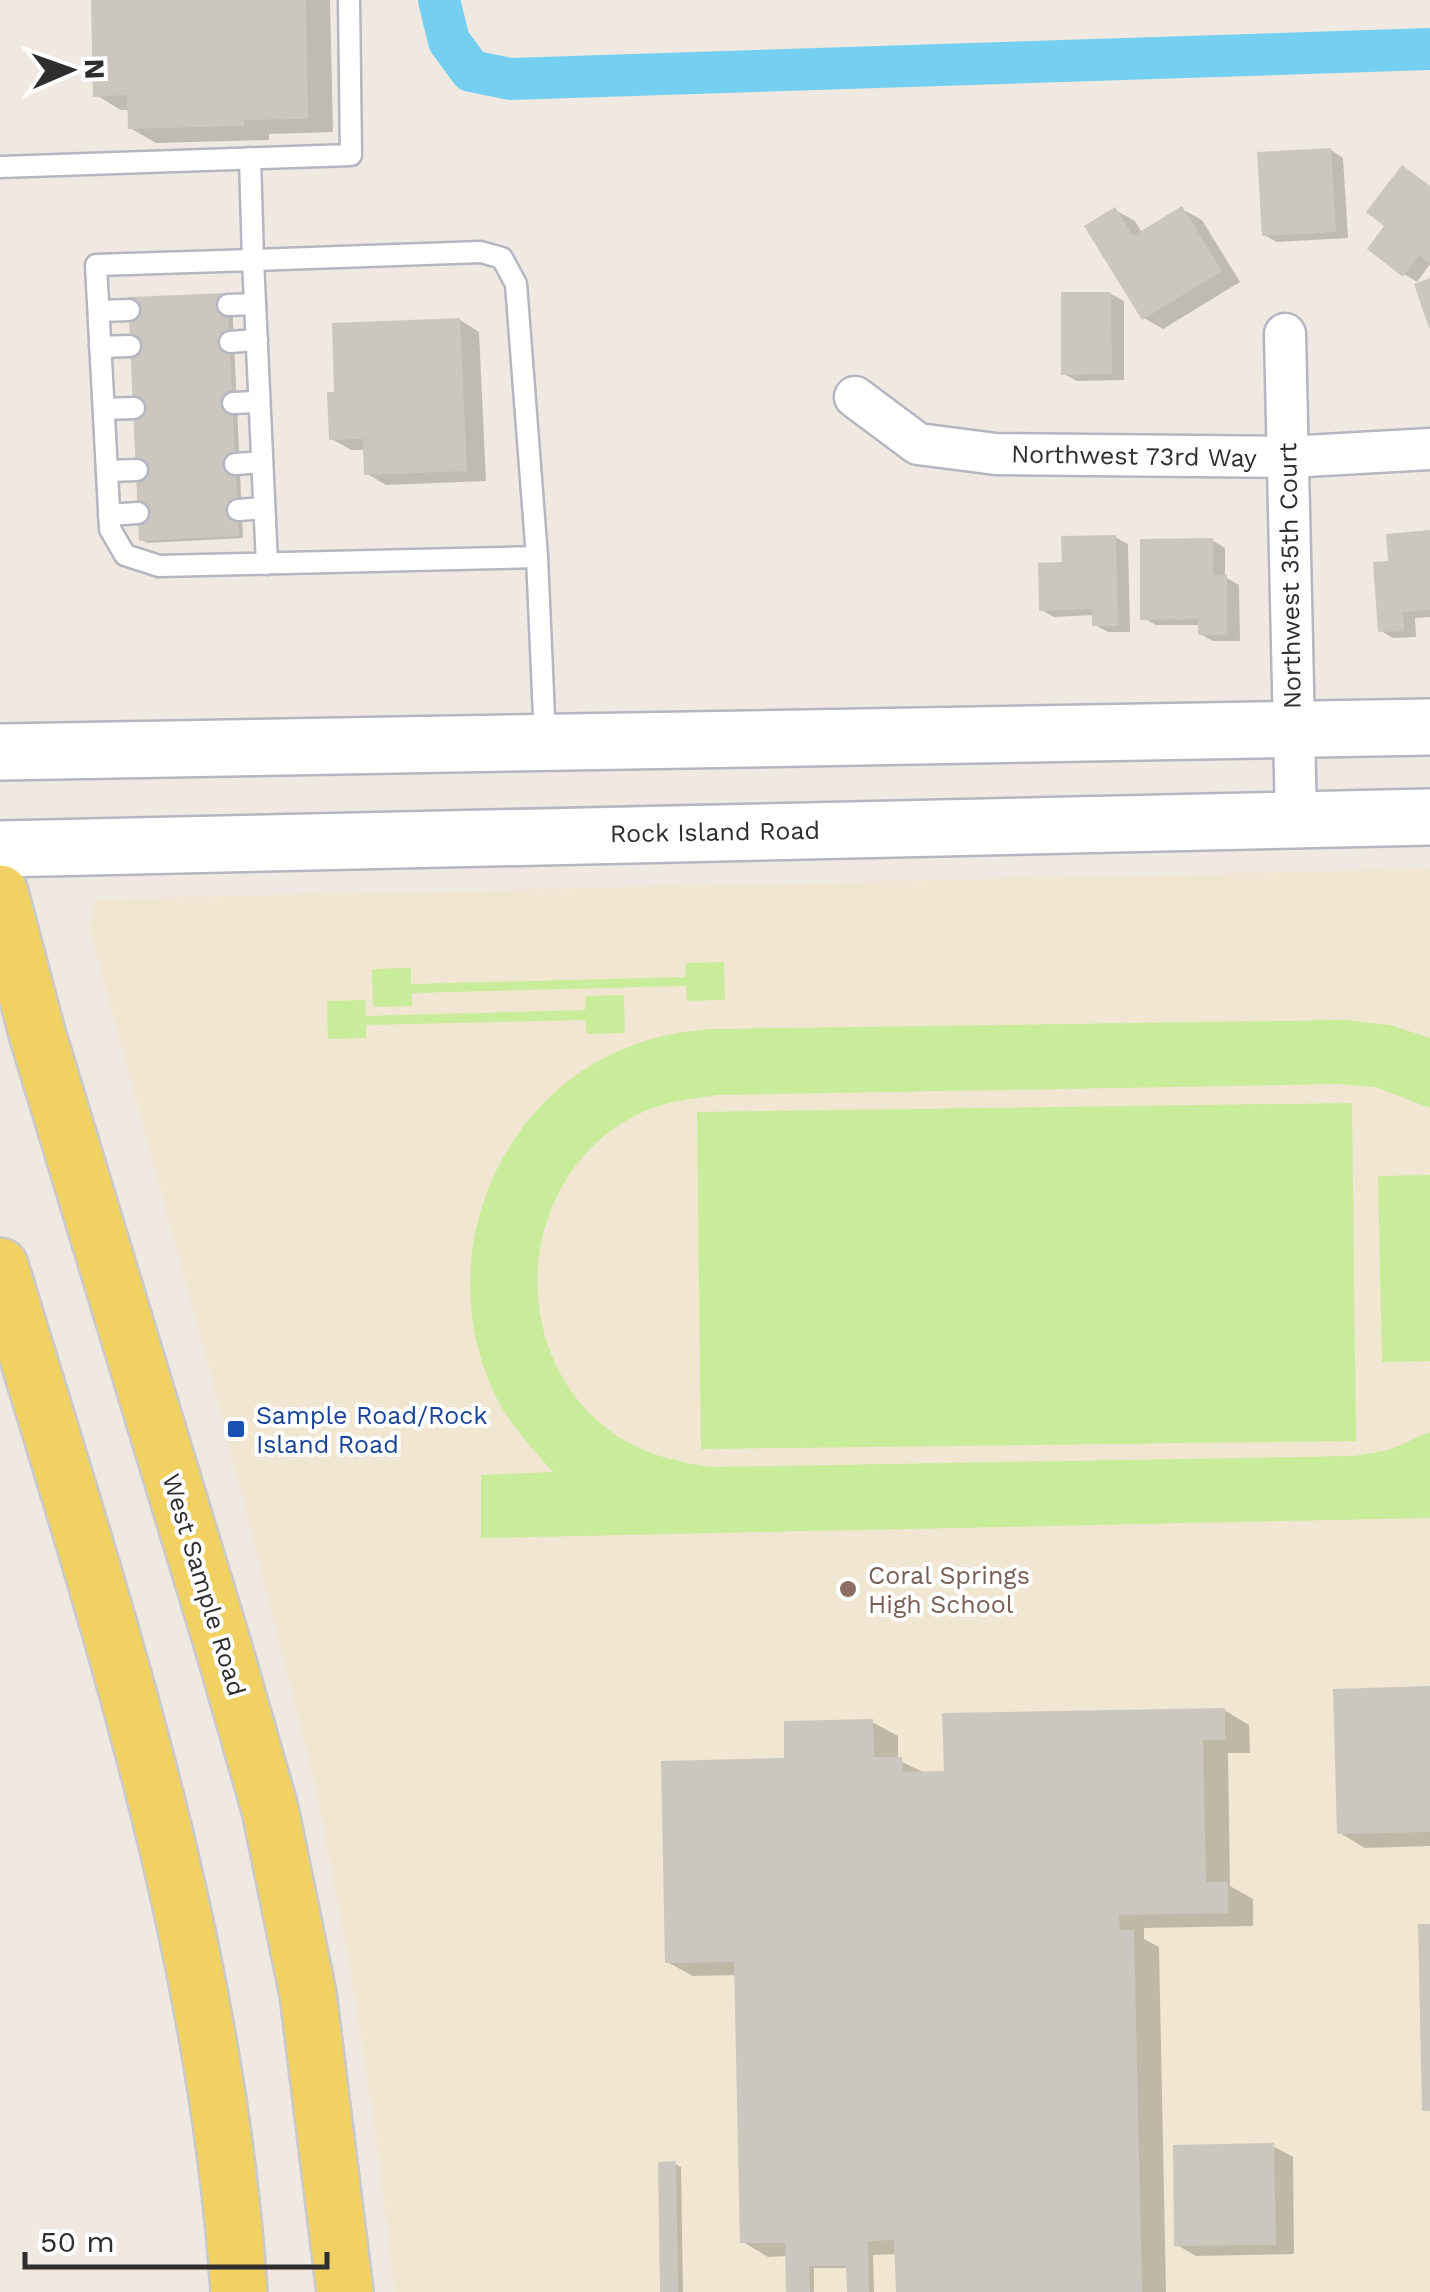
<svg xmlns="http://www.w3.org/2000/svg" width="1430" height="2292" viewBox="0 0 1430 2292" font-family="'Work Sans',sans-serif">
<style>
.education{fill:#f0e6d1}
.pitch{fill:#c9ec9a}
.shadow{fill:#0003}
.lines{fill:none;stroke-linecap:round;stroke-linejoin:round}
.canal{stroke:#75cff0;stroke-width:42}
.building{fill:#cbc7bf}
.lane-casing{stroke:#b4b7c1;stroke-width:25}
.street-casing{stroke:#b4b7c1;stroke-width:45}
.secondary-casing{stroke:#b4b7c1;stroke-width:60}
.primary-casing{stroke:#c9c9c9;stroke-width:60}
.lane{stroke:#fff;stroke-width:20}
.street{stroke:#fff;stroke-width:40}
.secondary{stroke:#fff;stroke-width:55}
.primary{stroke:#f2d163;stroke-width:55}
.transit-dot{fill:#1a4fb4;stroke:#fff;stroke-width:4}
.education-dot{fill:#8d6e63;stroke:#fff;stroke-width:4}
.labels{text-anchor:middle;dominant-baseline:central;stroke-width:8;stroke-linejoin:round;paint-order:stroke}
.street-label{font-size:25px;fill:#2e2e2e;stroke:#fff}
.transit-label{font-size:25px;fill:#164399;stroke:#fff;text-anchor:start}
.education-label{font-size:25px;fill:#785e54;stroke:#fff;text-anchor:start}
</style>
<rect width="100%" height="100%" fill="#efe9e1"/>
<!-- education -->
<path class="education" d="M1430,869v1423h-1035l-19,-155 -29,-188 -34,-173 -95,-375 -129,-474 7,-28z"/>
<!-- pitch -->
<g class="pitch">
<path d="M724,962l1,38 -38,1 -1,-15 -274,7v13l-39,1 -1,-38 39,-1v16l274,-7 1,-14z"/>
<path d="M624,995l1,38 -38,1 -2,-14 -219,5v13l-38,1 -1,-38 38,-1 1,16 219,-6 1,-14z"/>
<path d="M1345,1020l45,5 40,13v70l-55,-21 -36,-3 -621,11c-23,3 -46,6 -68,14 -132,53 -151,239 -40,322 30,22 65,31 101,36l643,-11 35,-6 41,-18v86l-949,20v-63l72,-3c-18,-21 -38,-41 -52,-66 -72,-131 -13,-304 127,-359 26,-11 54,-15 82,-18z"/>
<path d="M1352,1103l4,338 -655,8 -4,-337z"/>
<path d="M1430,1175v186l-48,1 -4,-186z"/>
</g>
<!-- shadow -->
<g class="shadow">
<path d="M93,0h237l3,132 -64,2v6l-113,3 -26,-15v-18h-9l-25,-15z"/>
<path d="M1331,150l12,8 5,80 -71,4 -13,-7z"/>
<path d="M1430,187v77l-13,18 -13,-8z"/>
<path d="M1182,209l20,11 38,62 -77,47 -19,-11 -29,-108 20,11 7,12z"/>
<path d="M1111,294l13,7v79l-47,1 -13,-7z"/>
<path d="M232,299l11,239 -96,5 -6,-4z"/>
<path d="M460,320l19,12 7,149 -100,4 -20,-12 -1,-23h-14l-19,-11 5,-45z"/>
<path d="M1430,533v84l-15,1 1,19 -23,1 -12,-7 10,-67z"/>
<path d="M1115,537l13,7 2,88h-22l-13,-7 -1,-10 -40,2 -13,-7 23,-46z"/>
<path d="M1212,540l13,8v29l14,8 1,56h-27l-13,-7v-9h-44l-13,-7z"/>
<path d="M1430,1689v157l-65,2 -25,-15z"/>
<path d="M1224,1710l25,15 1,28h-22l2,133 23,13v27l-109,2v11l15,8 7,345h-268l-1,-38 -24,1 1,37h-25v-24h-35v24h-26l-1,-36 -19,1 -25,-15 -6,-267 -44,1 -26,-14 120,-201 85,-39 26,14v24l29,14h19z"/>
<path d="M1273,2146l20,11 1,97 -98,2 -19,-11z"/>
<path d="M675,2164l6,3 2,125h-20z"/>
</g>
<g class="lines">
<!-- canal -->
<path class="canal" d="M439,0l10,41 22,30 39,8 920,-30"/>
</g>
<!-- building -->
<g class="building">
<path d="M91,0h215l2,119 -64,1v6l-116,3 -1,-34 -34,2z"/>
<path d="M1331,148l5,84 -74,4 -5,-84z"/>
<path d="M1402,165l28,21v78l-11,-9 -16,22 -36,-28 17,-23 -18,-14z"/>
<path d="M1182,206l40,65 -80,49 -58,-94 31,-19 18,29z"/>
<path d="M1430,278v50h-1l-15,-44z"/>
<path d="M1061,292h50l1,82 -51,1z"/>
<path d="M227,293l12,243 -100,5 -11,-244z"/>
<path d="M460,318l7,153 -103,4 -1,-36 -34,1 -2,-48h7l-2,-69z"/>
<path d="M1430,530v80l-27,2 1,19 -26,1 -5,-70 15,-1 -2,-27z"/>
<path d="M1116,535l2,91h-26v-17l-53,2 -1,-48 24,-1 -1,-26z"/>
<path d="M1213,538v37h14v60h-29v-16l-58,1v-81z"/>
<path d="M1430,1686v146l-93,2 -4,-145z"/>
<path d="M1225,1708v32h-22l3,142h22v31l-109,2 1,15h14l8,362h-246l-2,-52 -26,1 1,51h-22l-1,-26h-37l1,26h-24l-1,-49h-45l-6,-281 -69,1 -4,-202 123,-3v-37l89,-2 1,38h28l1,15 41,-1 -2,-58z"/>
<path d="M1418,1924h12v187h-8z"/>
<path d="M1274,2143l2,102 -102,1 -1,-101z"/>
<path d="M676,2161l2,131h-18l-2,-130z"/>
</g>
<g class="lines">
<defs>
<g id="lane">
<path d="M250,158l3,102 228,-8 21,6 14,26 21,273 8,183"/>
<path d="M0,167l351,-12 -2,-155"/>
<path d="M228,305l27,-1"/>
<path d="M99,311l30,-1"/>
<path d="M230,342l27,-2"/>
<path d="M100,347l30,-1"/>
<path d="M233,403l26,-1"/>
<path d="M104,409l30,-1"/>
<path d="M235,464l27,-2"/>
<path d="M107,471l30,-1"/>
<path d="M238,510l26,-2"/>
<path d="M109,515l29,-2"/>
<path d="M267,564l-14,-304 -157,5 14,264 15,26 34,11 378,-9"/>
</g>
<g id="street">
<path d="M1285,334l11,485"/>
<path d="M855,397l63,47 78,10 292,3 142,-8"/>
</g>
<g id="secondary">
<path d="M0,752l1430,-25"/>
<path d="M0,849l1430,-32"/>
</g>
<g id="primary">
<path d="M0,893l37,140 187,616 46,160 38,185 37,298"/>
<path d="M0,1266c102,336 216,673 239,1026"/>
</g>
</defs>
<!-- lane casing -->
<use href="#lane" class="lane-casing"/>
<!-- street casing -->
<use href="#street" class="street-casing"/>
<!-- secondary casing -->
<use href="#secondary" class="secondary-casing"/>
<!-- primary casing -->
<use href="#primary" class="primary-casing"/>
<!-- lane -->
<use href="#lane" class="lane"/>
<!-- street -->
<use href="#street" class="street"/>
<!-- secondary -->
<use href="#secondary" class="secondary"/>
<!-- primary -->
<use href="#primary" class="primary"/>
</g>
<!-- markers -->
<rect class="transit-dot" x="226" y="1419" width="20" height="20" rx="5"/>
<circle class="education-dot" cx="848" cy="1589" r="10"/>
<g class="labels">
<!-- street labels -->
<g class="street-label">
<text transform="translate(1134 456) rotate(1)">Northwest 73rd Way</text>
<text transform="translate(1290 576) rotate(-91)">Northwest 35th Court</text>
<text transform="translate(715 832) rotate(-1)">Rock Island Road</text>
<text transform="translate(204 1585) rotate(73)">West Sample Road</text>
</g>
<!-- transit labels -->
<g class="transit-label">
<text x="256" y="1415">Sample Road/Rock<tspan x="256" dy="29">Island Road</tspan></text>
</g>
<!-- education labels -->
<g class="education-label">
<text x="868" y="1575">Coral Springs<tspan x="868" dy="29">High School</tspan></text>
</g>
</g>
<!-- north arrow -->
<g transform="translate(70 70) rotate(88)" stroke="#ffffff" stroke-width="8" paint-order="stroke">
<path d="M0-8L18 38L0 25L-18 38Z" fill="#2e2e2e"/>
<text y="-15" font-size="28" font-weight="bold" text-anchor="middle" fill="#2e2e2e">N</text>
</g>
<!-- scale -->
<path d="M25 2252v15h302v-15" fill="none" stroke="#2e2e2e" stroke-width="5"/>
<text x="40" y="2252" font-size="30" fill="#2e2e2e" stroke="#ffffff" stroke-width="8" paint-order="stroke">50 m</text>
</svg>
